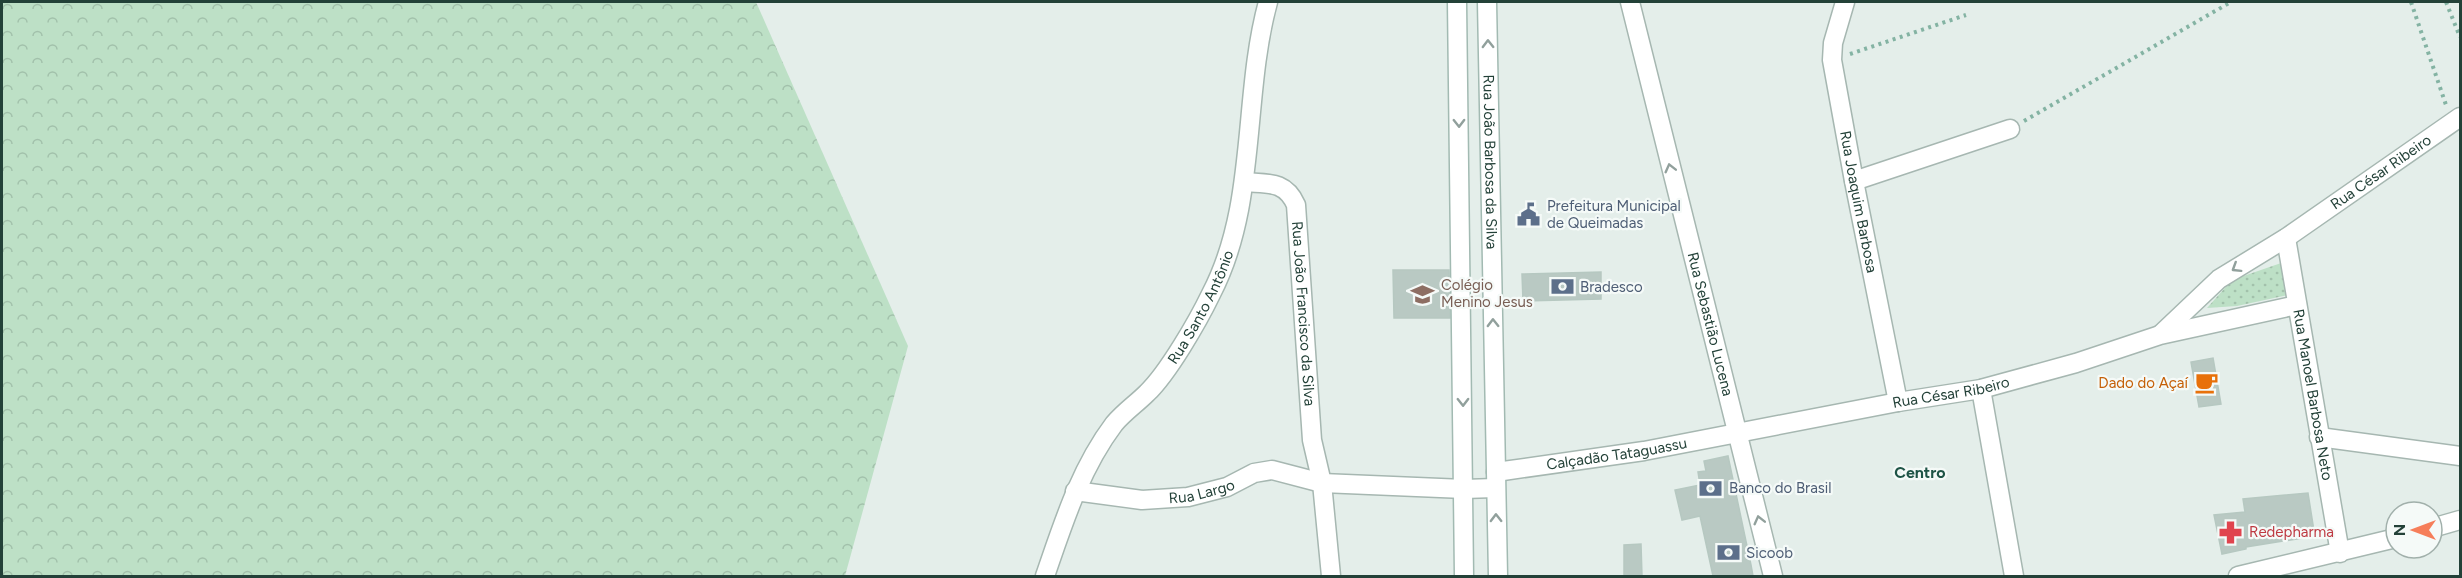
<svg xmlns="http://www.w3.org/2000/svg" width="2462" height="578" viewBox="0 0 2462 578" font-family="Figtree,sans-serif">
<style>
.grass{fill:url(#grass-dots)}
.forest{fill:url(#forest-crowns)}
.building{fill:#b9c9c3;stroke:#b6c8c1;stroke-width:1.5}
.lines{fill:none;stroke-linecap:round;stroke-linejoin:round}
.street-casing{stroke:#a6b7b1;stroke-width:21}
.secondary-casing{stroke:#a2bab2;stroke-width:21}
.path{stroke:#84b3a3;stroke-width:4;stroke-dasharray:3 4.5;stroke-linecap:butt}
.street{stroke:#fff;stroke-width:18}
.secondary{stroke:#fff;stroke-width:18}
.oneway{stroke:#91a09c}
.labels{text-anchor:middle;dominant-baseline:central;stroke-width:4.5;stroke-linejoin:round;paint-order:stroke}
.street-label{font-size:15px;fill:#234138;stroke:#f5faf8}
.service-label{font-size:15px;fill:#4e5e75;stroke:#f5faf8;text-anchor:start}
.education-label{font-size:15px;fill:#785e54;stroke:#f5faf8;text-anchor:start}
.food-label{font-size:15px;fill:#c56008;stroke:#f5faf8;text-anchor:end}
.health-label{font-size:15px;fill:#be3a42;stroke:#f5faf8;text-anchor:start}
.neighbourhood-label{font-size:16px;font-weight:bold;fill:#1e5446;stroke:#f5faf8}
</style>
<defs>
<pattern id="grass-dots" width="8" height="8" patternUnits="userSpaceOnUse" patternTransform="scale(1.5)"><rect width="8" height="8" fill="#bde0c6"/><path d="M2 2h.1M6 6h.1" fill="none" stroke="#a2c1ab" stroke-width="1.8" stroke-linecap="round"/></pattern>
<pattern id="forest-crowns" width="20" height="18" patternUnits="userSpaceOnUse" patternTransform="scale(1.5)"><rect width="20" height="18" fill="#bde0c6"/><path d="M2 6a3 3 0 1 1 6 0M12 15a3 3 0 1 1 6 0" fill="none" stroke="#a2c1ab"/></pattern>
</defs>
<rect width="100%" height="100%" fill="#e4eeea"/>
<!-- grass -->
<path class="grass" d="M2284,262l4,33 -51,11 -30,2 25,-28z"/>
<!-- forest -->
<path class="forest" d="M2,2h754l152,344 -63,230h-843z"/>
<!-- building -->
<g class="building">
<path d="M1393,270h56l1,48h-56z"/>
<path d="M1601,272v27l-78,2 -1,-27z"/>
<path d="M2213,358l8,46 -22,3 -8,-45z"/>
<path d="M1728,456l23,109 2,11h-40l-13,-60 -18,4 -7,-30 25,-5 -2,-13 8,-1 -2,-10z"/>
<path d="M2308,493l6,38 -5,6 -63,10v2l-24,5 -8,-39 31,-3 -2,-13z"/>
<path d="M1641,544l1,32h-18v-31z"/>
</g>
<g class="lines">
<defs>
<g id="street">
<path id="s1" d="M1630,2l143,574"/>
<path id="s2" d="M1845,2l-12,41 -1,17 22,121 44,221"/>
<path d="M1854,181l156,-52"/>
<path id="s3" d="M1244,182c23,2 41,-2 52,23l16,235 10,43 9,93"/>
<path id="s4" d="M2286,238l54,315"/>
<path id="s5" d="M2161,334l58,-55 67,-41 174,-121"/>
<path d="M1981,389l33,187"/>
<path d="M2319,437l141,19"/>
<path id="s6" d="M1496,472l148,-21 254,-49 83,-13 95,-26 84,-28 137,-30"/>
<path id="s7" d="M1075,491l67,9 46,-3 39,-10 27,-14 18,-3 50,13 142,6 31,-1"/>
<path d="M2432,528l28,-8"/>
<path id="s8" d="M1045,576c18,-52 35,-107 69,-152 10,-12 22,-20 33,-31 21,-20 51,-72 64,-99 47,-90 31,-197 57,-292"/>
<path d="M2238,576l158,-38"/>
</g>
<g id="secondary">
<path d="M1457,2l7,574"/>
<path id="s9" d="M1487,2l11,574"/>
</g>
</defs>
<!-- street casing -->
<use href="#street" class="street-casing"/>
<!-- secondary casing -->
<use href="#secondary" class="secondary-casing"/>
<!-- path -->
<g class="path">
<path d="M2411,2l35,103"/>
<path d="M2446,2l14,35"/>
<path d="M1850,54l116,-39"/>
<path d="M2024,121l207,-119"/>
</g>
<!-- street -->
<use href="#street" class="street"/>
<!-- secondary -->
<use href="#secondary" class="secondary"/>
</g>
<!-- one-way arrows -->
<defs><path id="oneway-chevron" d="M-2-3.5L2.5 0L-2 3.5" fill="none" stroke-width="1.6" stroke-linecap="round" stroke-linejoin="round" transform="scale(1.5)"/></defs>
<g class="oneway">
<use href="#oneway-chevron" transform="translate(1488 44) rotate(-91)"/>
<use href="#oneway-chevron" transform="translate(1459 123) rotate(89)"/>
<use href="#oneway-chevron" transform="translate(1670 168) rotate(-104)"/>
<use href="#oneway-chevron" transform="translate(2236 268) rotate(148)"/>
<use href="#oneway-chevron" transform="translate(1493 323) rotate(-91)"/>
<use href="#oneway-chevron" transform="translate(1463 402) rotate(89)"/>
<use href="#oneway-chevron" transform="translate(1496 518) rotate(-91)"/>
<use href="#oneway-chevron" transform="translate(1759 520) rotate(-104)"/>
</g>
<!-- icons -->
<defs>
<symbol id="civic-bare" viewBox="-9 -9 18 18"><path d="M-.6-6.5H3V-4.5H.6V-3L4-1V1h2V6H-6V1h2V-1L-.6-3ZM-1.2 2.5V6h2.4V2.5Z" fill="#5c6f8a" stroke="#f5faf8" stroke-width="2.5" paint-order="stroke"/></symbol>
<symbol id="bank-bare" viewBox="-9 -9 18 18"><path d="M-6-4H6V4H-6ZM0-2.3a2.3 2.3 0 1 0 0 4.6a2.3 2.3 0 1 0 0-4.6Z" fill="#5c6f8a" stroke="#f5faf8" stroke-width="2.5" paint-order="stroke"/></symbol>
<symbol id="school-bare" viewBox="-9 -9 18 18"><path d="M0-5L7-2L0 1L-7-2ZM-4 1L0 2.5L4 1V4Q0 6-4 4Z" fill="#8d6e63" stroke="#f5faf8" stroke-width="2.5" paint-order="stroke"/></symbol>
<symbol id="cafe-bare" viewBox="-9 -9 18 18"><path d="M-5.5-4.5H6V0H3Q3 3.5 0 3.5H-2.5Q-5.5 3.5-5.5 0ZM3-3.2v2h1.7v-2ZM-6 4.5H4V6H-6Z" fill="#e8710a" stroke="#f5faf8" stroke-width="2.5" paint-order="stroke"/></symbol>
<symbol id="pharmacy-bare" viewBox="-9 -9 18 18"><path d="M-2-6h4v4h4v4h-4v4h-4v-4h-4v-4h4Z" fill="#e0444e" stroke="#f5faf8" stroke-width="2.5" paint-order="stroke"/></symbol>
</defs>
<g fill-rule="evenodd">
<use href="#civic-bare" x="1512" y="198" width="33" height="33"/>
<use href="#bank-bare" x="1546" y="270" width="33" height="33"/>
<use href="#school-bare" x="1406" y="278" width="33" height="33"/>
<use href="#cafe-bare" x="2190" y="366" width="33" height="33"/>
<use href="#bank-bare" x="1694" y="472" width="33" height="33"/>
<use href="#pharmacy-bare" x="2214" y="516" width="33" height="33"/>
<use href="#bank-bare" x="1712" y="536" width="33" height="33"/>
</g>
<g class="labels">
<!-- street labels -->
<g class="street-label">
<text stroke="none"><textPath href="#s9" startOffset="160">Rua João Barbosa da Silva</textPath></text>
<text stroke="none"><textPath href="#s5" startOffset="274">Rua César Ribeiro</textPath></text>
<text stroke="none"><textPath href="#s2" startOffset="204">Rua Joaquim Barbosa</textPath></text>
<text stroke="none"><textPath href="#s8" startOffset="315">Rua Santo Antônio</textPath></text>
<text stroke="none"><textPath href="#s3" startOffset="170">Rua João Francisco da Silva</textPath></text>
<text stroke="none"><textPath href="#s1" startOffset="332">Rua Sebastião Lucena</textPath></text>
<text stroke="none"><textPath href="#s6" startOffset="462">Rua César Ribeiro</textPath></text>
<text stroke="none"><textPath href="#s4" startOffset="159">Rua Manoel Barbosa Neto</textPath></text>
<text stroke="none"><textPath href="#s6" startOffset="122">Calçadão Tataguassu</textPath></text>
<text stroke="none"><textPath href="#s7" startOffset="128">Rua Largo</textPath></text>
</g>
<!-- service labels -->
<g class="service-label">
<text x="1547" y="206">Prefeitura Municipal<tspan x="1547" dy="17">de Queimadas</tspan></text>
<text x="1580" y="287">Bradesco</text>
<text x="1729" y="488">Banco do Brasil</text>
<text x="1746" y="553">Sicoob</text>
</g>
<!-- education labels -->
<g class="education-label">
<text x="1441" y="285">Colégio<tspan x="1441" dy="17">Menino Jesus</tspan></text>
</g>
<!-- food labels -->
<g class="food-label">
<text x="2188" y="383">Dado do Açaí</text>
</g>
<!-- health labels -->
<g class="health-label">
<text x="2249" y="532">Redepharma</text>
</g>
<!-- neighbourhood labels -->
<g class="neighbourhood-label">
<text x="1920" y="472">Centro</text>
</g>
</g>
<!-- border -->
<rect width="2462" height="578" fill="none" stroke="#234138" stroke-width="6"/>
<!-- north arrow -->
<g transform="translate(2414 530) rotate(270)"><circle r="28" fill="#f5faf8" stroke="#a1b0ab" stroke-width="1.5"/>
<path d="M0-4.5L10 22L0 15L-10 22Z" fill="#f67e5a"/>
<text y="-9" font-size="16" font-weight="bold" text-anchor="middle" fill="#234138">N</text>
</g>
</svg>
